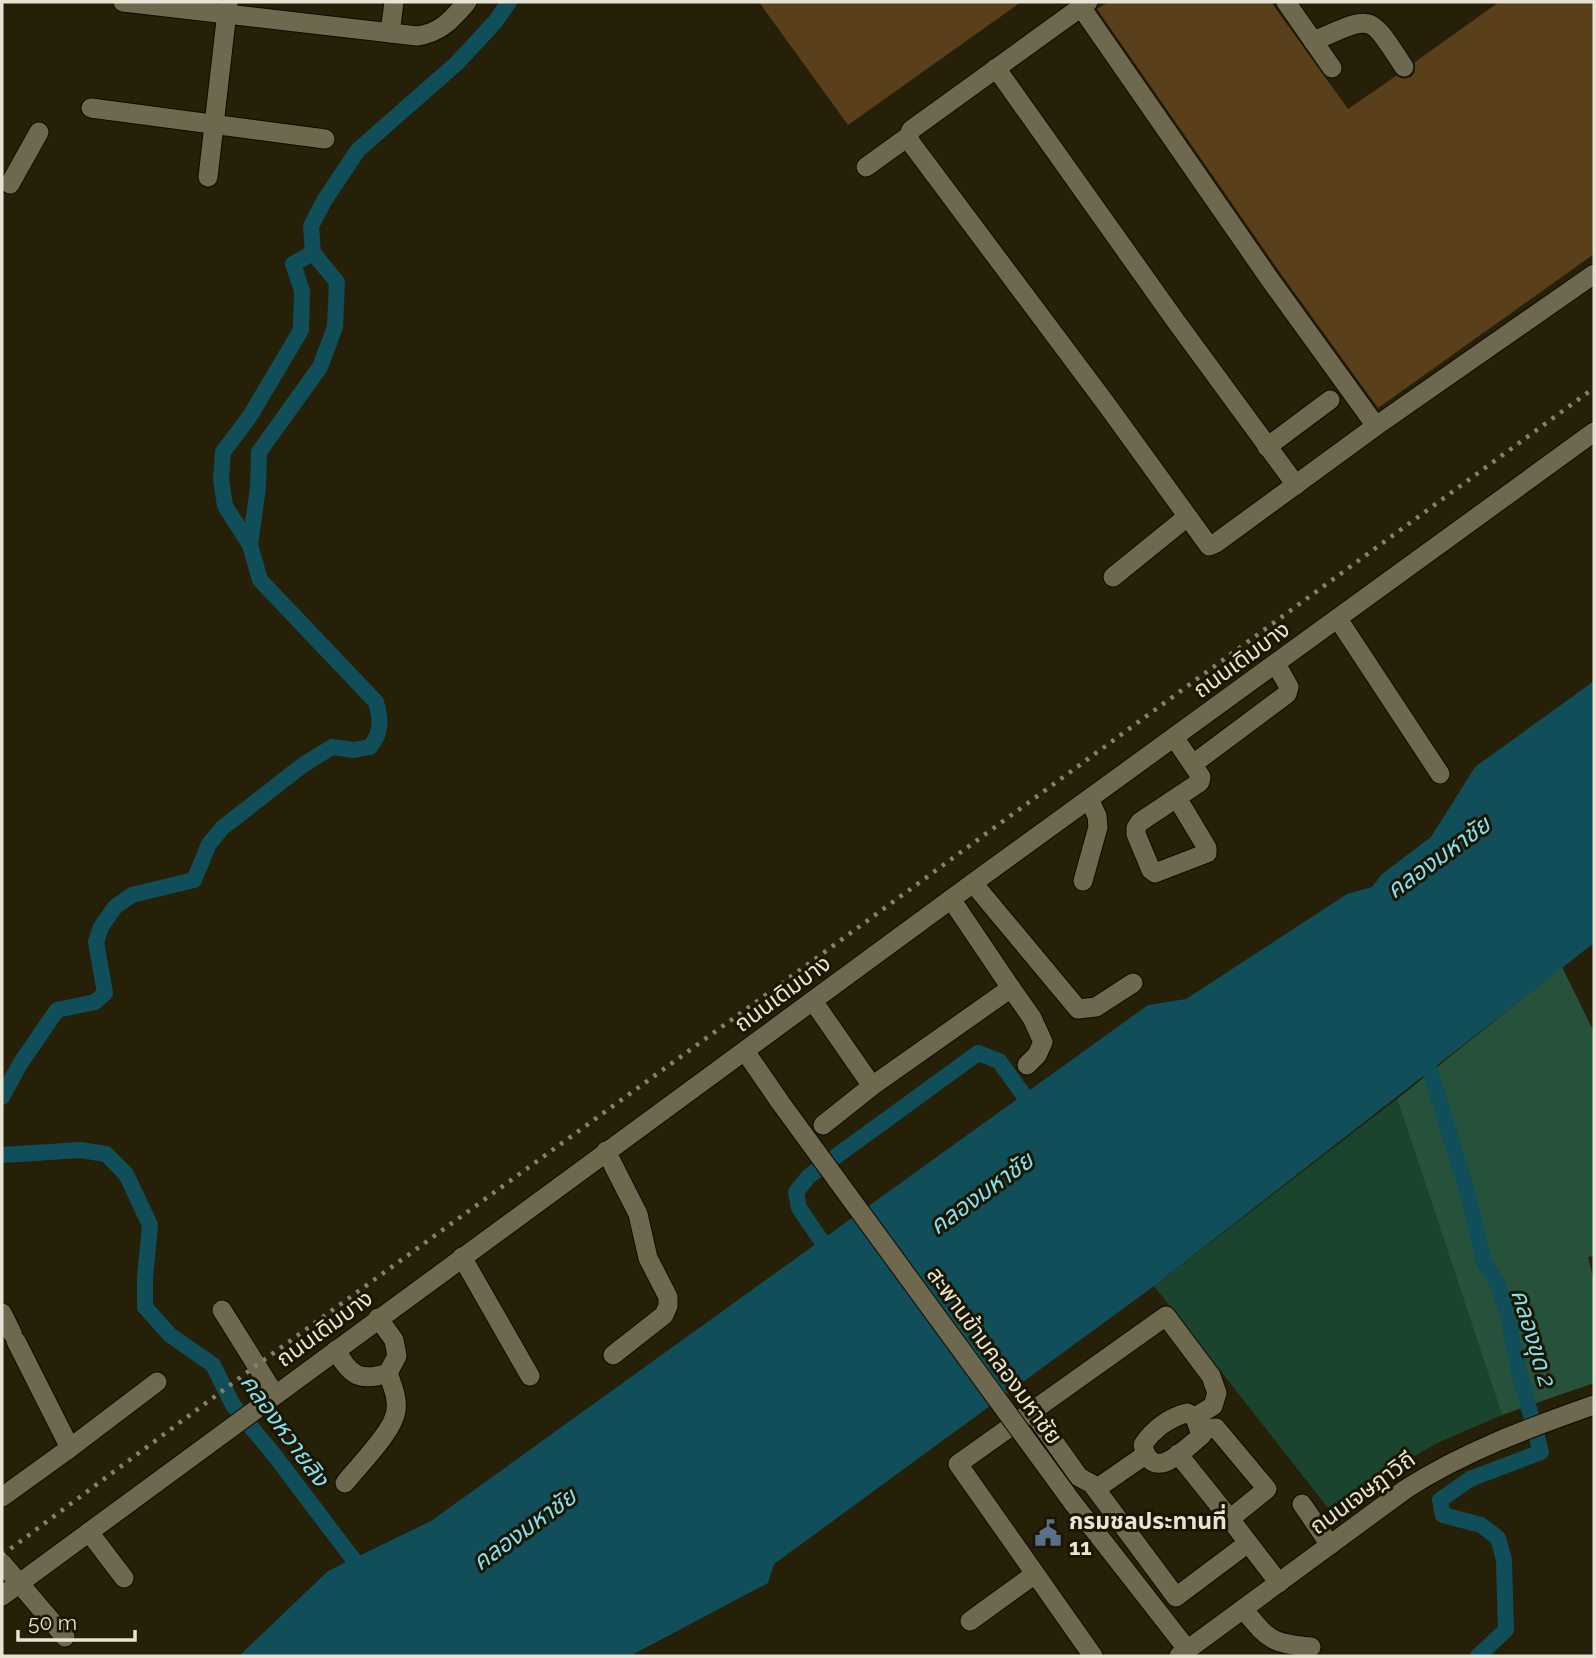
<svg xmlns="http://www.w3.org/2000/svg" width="1596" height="1658" viewBox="0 0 1596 1658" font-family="Raleway,'Noto Sans Thai',sans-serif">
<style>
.green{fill:#1b442f}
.forest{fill:#26523b}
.water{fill:#104f5a}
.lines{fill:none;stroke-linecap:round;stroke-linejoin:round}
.canal{stroke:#104f5a;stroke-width:16}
.building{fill:#593f1a}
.minor-casing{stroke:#0e0900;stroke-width:21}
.minor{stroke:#6e684e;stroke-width:19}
.rail{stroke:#85816e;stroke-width:4.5;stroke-dasharray:3.5 7;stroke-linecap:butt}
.minor-bridge-casing{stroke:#0e0900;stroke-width:21;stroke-linecap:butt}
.minor-bridge{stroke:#6e684e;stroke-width:19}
.labels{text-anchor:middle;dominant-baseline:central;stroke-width:6;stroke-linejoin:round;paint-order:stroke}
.street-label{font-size:23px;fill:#e7e4d6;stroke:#1b1601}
.poi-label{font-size:23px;font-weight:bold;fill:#e7e4d6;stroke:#1b1601;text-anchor:start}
.water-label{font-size:24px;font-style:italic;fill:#83e0f4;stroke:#1b1601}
</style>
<rect width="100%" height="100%" fill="#252007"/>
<!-- green -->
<path class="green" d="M1397,1099l105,316 -67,29 -107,64 -174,-222z"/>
<!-- forest -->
<path class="forest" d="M1562,967l32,65v224l-6,1 6,24v102l-92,32 -105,-316z"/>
<!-- water -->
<path class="water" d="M1594,681v262l-440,343 -380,278 -6,19 -138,73h-391l89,-85 103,-50 717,-516 38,-6 161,-105 25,-7 10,-13 49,-37 44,-70z"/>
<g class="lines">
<!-- canal -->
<g class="canal">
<path d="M250,545l8,-57 1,-36 61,-85 15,-40 2,-45 -24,-29 -2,-27 13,-25 34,-51 99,-87 38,-41 14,-20"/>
<path d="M1424,1052l41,132 19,78 13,21 10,30 13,63 21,76 -71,27 -30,21 3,15 38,10 17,13 6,22 2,70 -28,26"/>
<path d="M2,1097l18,-33 37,-54 38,-8 10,-9 -9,-51 5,-15 14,-20 17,-12 62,-15 15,-36 13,-16 81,-63 29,-18 22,3 16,-3c12,-15 11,-27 6,-45l-116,-122 -10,-35 -25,-39 -4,-27 2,-27 27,-36 51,-86 1,-39 -9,-27 20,-11"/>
<path d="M2,1155l79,-5 25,4 20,20 24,51 -5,53v29l25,28 43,30 20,40 42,51 91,120"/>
<path d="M832,1256l-33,-48 -3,-16 13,-16 169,-123 21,8 37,51"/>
</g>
</g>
<!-- building -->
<g class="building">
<path d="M759,2h262l-173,123z"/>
<path d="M1108,2h163l77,107 48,-33 8,3 7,-2 4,-5v-10l84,-60h95v252l-216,154 -97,-134 -184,-265z"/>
</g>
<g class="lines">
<defs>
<g id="minor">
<path d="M123,2l294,34c24,-3 35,-17 50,-34"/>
<path d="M1088,2l-177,128 -2,6 2,7 196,262 102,141 7,-3 160,-117"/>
<path d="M1286,2l46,66"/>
<path d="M1081,7l190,274 105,145 218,-152"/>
<path d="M390,33l4,-31"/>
<path d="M1313,41c61,-25 54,-30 91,26"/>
<path d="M996,68l179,252 121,165"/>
<path d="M91,108l234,31"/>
<path d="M866,167l43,-31"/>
<path d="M208,177l20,-174"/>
<path d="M10,184l29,-52"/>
<path d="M1267,447l63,-47"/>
<path d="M1113,577l74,-60"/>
<path d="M1338,619l102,155"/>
<path d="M1174,737l27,40 -1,5 -60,40 -4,6v6l15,36 4,3 52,-20v-5l-30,-50"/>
<path d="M1193,764l94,-70 2,-7 -13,-23"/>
<path d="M1083,881l15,-54 -1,-11 -8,-17"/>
<path d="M973,883l105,126 18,-2 37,-24"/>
<path d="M951,899l60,89"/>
<path d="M813,1001l59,85"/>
<path d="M745,1051l35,51"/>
<path d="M823,1125l49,-39 139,-98 21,30 11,24 -6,13 -10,10"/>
<path d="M606,1151l32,63 10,44 20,39v9l-4,9 -51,40"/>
<path d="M462,1257l68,119"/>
<path d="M222,1310l53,85"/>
<path d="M2,1313l10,20"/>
<path d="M336,1350c14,26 24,32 52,23l9,-17 -3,-16 -16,-22"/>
<path d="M1032,1411l47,66 13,7 84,113 72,-54"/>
<path d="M1187,1413l8,4 6,19c-16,13 -49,49 -58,9 9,-15 27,-28 44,-32z"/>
<path d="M1200,1430l16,-2 51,61 -37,30 49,64"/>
<path d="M70,1448l87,-66"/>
<path d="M1178,1454l52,65"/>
<path d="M345,1483c14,-18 48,-51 51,-72 2,-13 -4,-26 -8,-38"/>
<path d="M1096,1489l49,-34"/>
<path d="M2,1497l68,-49 -54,-107"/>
<path d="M1073,1503l114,146"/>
<path d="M1302,1504l28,41"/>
<path d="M89,1532l35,46"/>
<path d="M2,1563l63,74"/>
<path d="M2,1596l971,-713 621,-451"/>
<path d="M1243,1609c26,31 27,34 68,38"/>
<path d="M970,1621l65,-47"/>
<path d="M1093,1656l-135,-192 208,-148 45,60 6,17 -4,13 -18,11"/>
<path d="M1179,1656l227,-167c59,-38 123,-61 188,-84"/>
</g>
</defs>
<!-- minor casing -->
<use href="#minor" class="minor-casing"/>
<!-- minor -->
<use href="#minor" class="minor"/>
<!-- rail -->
<path class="rail" d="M2,1555l255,-190 569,-414 768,-563"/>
<defs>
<path id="minor-bridge" d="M780,1102l293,401"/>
</defs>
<!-- minor-bridge casing -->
<use href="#minor-bridge" class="minor-bridge-casing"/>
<!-- minor-bridge -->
<use href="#minor-bridge" class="minor-bridge"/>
</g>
<!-- icons -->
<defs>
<symbol id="civic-bare" viewBox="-9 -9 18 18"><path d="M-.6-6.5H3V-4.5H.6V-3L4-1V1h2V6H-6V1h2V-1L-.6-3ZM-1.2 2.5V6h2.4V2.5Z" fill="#5c6f8a" stroke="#1b1601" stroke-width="2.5" paint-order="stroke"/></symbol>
</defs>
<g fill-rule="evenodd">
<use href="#civic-bare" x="1029" y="1514" width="38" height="38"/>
</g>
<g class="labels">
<!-- street labels -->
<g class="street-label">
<text transform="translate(1241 659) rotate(-36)">ถนนเดิมบาง</text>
<text transform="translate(782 993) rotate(-36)">ถนนเดิมบาง</text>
<text transform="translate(324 1328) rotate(-36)">ถนนเดิมบาง</text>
<text transform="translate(995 1355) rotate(54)">สะพานข้ามคลองมหาชัย</text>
<text transform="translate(1362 1492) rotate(-36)">ถนนเจษฎาวิถี</text>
</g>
<!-- poi labels -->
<g class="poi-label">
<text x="1069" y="1520">กรมชลประทานที่<tspan x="1069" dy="26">11</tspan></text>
</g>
<!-- water labels -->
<g class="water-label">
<text transform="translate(1438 857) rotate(-36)">คลองมหาชัย</text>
<text transform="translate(981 1193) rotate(-36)">คลองมหาชัย</text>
<text transform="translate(1534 1338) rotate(73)">คลองขุด 2</text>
<text transform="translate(285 1430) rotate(54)">คลองหวายลิง</text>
<text transform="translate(524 1529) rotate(-36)">คลองมหาชัย</text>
</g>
</g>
<!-- border -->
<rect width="1596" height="1658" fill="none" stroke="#e7e4d6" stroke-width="7"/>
<!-- scale -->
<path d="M18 1630v10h117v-10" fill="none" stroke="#e7e4d6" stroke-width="3.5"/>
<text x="28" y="1630" font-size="21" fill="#e7e4d6" stroke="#1b1601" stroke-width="5" paint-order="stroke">50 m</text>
</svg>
